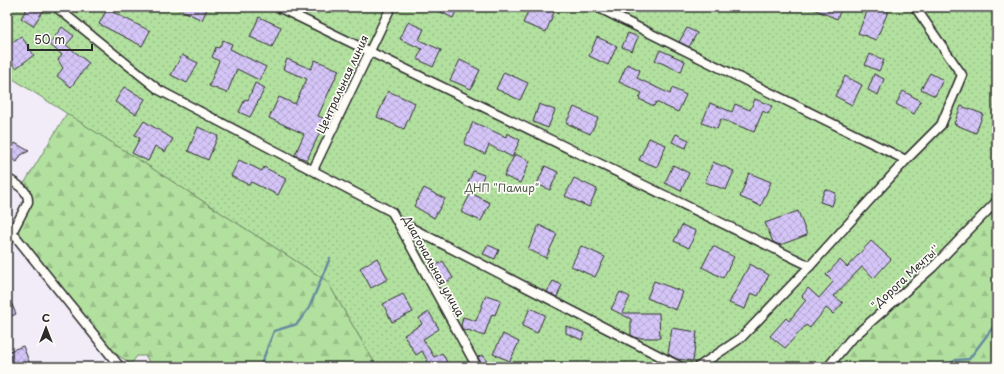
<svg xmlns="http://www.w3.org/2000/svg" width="1004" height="374" viewBox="0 0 1004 374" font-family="'Playpen Sans',sans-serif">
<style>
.forest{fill:url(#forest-firs);stroke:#6e8665}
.garden{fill:url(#garden-dots);stroke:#6e8665}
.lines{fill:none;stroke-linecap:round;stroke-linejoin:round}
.stream{stroke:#668ca0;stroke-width:2.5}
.building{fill:url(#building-cross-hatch);stroke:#2b2b2b}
.minor-casing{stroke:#2b2b2b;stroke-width:11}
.minor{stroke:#fdfcf7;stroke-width:8}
.labels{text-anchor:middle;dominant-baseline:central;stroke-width:3.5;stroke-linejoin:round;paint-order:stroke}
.street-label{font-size:11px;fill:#2b2b2b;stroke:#fdfcf7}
.park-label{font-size:11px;fill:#4d5848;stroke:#fdfcf7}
</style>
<defs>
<pattern id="forest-firs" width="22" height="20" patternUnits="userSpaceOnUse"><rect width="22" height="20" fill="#b2e09f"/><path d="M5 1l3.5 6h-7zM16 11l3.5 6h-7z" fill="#99c089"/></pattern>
<pattern id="garden-dots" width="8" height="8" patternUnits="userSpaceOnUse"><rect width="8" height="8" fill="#b2e09f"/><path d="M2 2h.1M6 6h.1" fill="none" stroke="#99c089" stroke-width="1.8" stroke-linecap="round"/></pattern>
<pattern id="building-cross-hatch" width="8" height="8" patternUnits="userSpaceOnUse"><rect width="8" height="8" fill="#d4c5f7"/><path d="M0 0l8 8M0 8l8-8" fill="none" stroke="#b6a9d4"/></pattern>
</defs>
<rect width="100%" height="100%" fill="#f1ecf7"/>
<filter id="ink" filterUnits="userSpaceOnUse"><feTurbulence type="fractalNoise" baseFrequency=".025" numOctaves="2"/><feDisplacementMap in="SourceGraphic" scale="8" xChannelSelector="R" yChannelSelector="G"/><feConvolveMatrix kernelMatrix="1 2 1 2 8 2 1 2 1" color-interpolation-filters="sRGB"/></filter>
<g filter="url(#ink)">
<!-- forest -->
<g class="forest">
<path d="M67,113l260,168 50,86h-226l-5,-11h-9l-6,8 -30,-20 -85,-106 -1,-10 13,-26 -6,-15z"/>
<path d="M997,201v166h-169z"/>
</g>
<!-- garden -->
<path class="garden" d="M7,7h990v194l-169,166h-451l-50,-86 -320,-206z"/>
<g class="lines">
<!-- stream -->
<g class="stream">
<path d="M260,367l14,-36 23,-7 12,-16 21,-50"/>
<path d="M945,367l11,-7 13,-1 28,-37"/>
</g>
</g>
<!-- building -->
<g class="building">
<path d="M28,7h9l6,4 -10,15 -12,-8z"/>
<path d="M175,7h33l-6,13z"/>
<path d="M430,7h28l-5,11z"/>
<path d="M530,7h26l-10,25 -23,-9z"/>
<path d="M809,7h33l-5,12z"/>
<path d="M869,7h21l-14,33 -18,-7z"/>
<path d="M107,9l43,22 -8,15 -43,-22z"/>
<path d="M259,17l22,10 -9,20 -22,-10z"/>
<path d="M408,22l16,7 -5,11 22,10 -8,17 -16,-8 5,-10 -22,-10z"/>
<path d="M62,27l12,9 -8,9 23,18 -18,24 -14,-11 6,-8 -5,-8 4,-5 -13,-11z"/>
<path d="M687,28l10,5 -8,14 -10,-5z"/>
<path d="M628,33l10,4 -6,14 -10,-4z"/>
<path d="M21,36l13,19 -18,13 -9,-13v-9z"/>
<path d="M597,37l20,9 -9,19 -19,-9z"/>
<path d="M223,40l9,4 -2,5 36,18 -7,13 -22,-11 -10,24 -18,-7 10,-25 -7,-4 4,-10 3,1z"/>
<path d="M660,50l25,11 -4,11 -26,-12z"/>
<path d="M870,54l14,6 -5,11 -14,-6z"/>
<path d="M182,55l16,8 -11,20 -16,-8z"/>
<path d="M287,59l24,10 4,-9 24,10 -21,46 8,3 -19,41 -12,-5 9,-21 -35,-16 10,-21 16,7 12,-25 -24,-10z"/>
<path d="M460,60l20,10 -9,19 -21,-9z"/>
<path d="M627,64l13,6 -3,8 33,16 2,-6 14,7 -8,17 -22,-10 -2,4 -15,-7 3,-6 -23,-11z"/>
<path d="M504,72l24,11 -8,17 -24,-11z"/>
<path d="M930,73l13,7 -8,16 -14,-7z"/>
<path d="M874,74l10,5 -6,16 -10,-5z"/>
<path d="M845,76l17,9 -10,20 -17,-9z"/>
<path d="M255,83l10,5 -15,29 -11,-5 6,-13 3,1z"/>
<path d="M124,87l21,12 -9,15 -21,-12z"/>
<path d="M388,91l27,12 -11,26 -27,-12z"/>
<path d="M903,91l18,10 -7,13 -18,-10z"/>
<path d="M755,99l17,7 -4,8 -5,-3 -9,21 -33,-13 -4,10 -15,-6 8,-20 22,9 3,-8 15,6z"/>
<path d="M539,104l16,6 -7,18 -15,-6z"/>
<path d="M961,106l22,8 -7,19 -22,-9z"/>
<path d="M574,107l24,11 -8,16 -24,-11z"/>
<path d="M144,121l29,18 -8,13 -10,-6 -7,15 -16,-8 8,-15 -5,-3z"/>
<path d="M473,122l33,15 1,-4 13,7 -8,17 -23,-12 -4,9 -21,-10z"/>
<path d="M198,127l20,9 -10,24 -20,-9z"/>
<path d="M676,134l13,6 -3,8 -14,-6z"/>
<path d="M649,138l17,7 -9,22 -18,-7z"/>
<path d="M15,143l14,8 -8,4 -4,7 -10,-6z"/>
<path d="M515,154l15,7 -10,22 -16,-7z"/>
<path d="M239,160l23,11 2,-4 22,12 -8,16 -27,-13 -2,3 -18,-9z"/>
<path d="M713,162l21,9 -8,19 -21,-8z"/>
<path d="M673,165l16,8 -8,18 -16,-8z"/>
<path d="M545,166l13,6 -8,18 -13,-6z"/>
<path d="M473,171l11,4 -5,13 -11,-5z"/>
<path d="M749,173l22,9 -10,24 -21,-9z"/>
<path d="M574,178l23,11 -8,18 -24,-11z"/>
<path d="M424,188l21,11 -11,19 -20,-12z"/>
<path d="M825,189l11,4 -4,13 -12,-4z"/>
<path d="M471,193l19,10 -9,18 -20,-9z"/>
<path d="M798,211l9,24 -27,10 -7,-3 -8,-19z"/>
<path d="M539,225l18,9 -11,24 -18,-9z"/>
<path d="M682,225l14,6 -7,17 -15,-7z"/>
<path d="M871,241l20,18 -17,19 -12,-11 -28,29 9,7 -10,11 -7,-6 -16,20 -4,-3 -21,23 -15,-12 16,-18 3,3 17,-21 -4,-4 6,-8 11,10 14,-16 -7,-7 14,-15 7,7z"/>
<path d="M488,245l11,5 -4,9 -12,-5z"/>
<path d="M581,246l24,11 -10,20 -24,-11z"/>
<path d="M713,246l21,11 -11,21 -21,-11z"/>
<path d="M377,258l11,21 -17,9 -11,-20z"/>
<path d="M443,261l10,17 -10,6 -10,-17z"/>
<path d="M750,264l19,11 -11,21 -7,-3 -6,16 -16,-6z"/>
<path d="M553,281l9,4 -5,12 -10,-5z"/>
<path d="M654,281l29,11 -7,18 -29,-12z"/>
<path d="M620,292l10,5 -8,16h37l1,25h-23l-6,-3v-16l-20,-10z"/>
<path d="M7,293l9,21 -9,4z"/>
<path d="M403,294l10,18 -21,10 -9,-18z"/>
<path d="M486,295l15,5 -6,15 -3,-1 -8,22 -16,-6 -1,1 -4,-1 -2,-4 2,-9 13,4z"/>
<path d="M530,308l15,7 -8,18 -15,-7z"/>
<path d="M429,312l10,17 -16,10 11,18 8,-4 5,9 -6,3 1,2h-11l-9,-16 -6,4 -12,-20 18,-11 -3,-6z"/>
<path d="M566,326l18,7 -2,7 -16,-7z"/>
<path d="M672,328l25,4 -4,29 -16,-2 -9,-5z"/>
<path d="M503,334l16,8 -9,19 -17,-7z"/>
<path d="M23,346l7,18 -8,3h-12l-3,-15z"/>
<path d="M483,355l7,12h-8l-4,-10z"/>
</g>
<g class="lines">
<defs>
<g id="minor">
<path d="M56,7l103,83 233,122 85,155"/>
<path d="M278,7l532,259"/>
<path d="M597,7l309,153"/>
<path d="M313,170l78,-163"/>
<path d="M7,178c9,6 22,12 21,24l-21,40"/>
<path d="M396,220l285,147"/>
<path d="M12,232l108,135"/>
<path d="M698,367l43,-29 69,-72 96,-106 35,-35 21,-50 -47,-68"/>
<path d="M828,367l22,-27 83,-73 64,-66"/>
</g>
</defs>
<!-- minor casing -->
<use href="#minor" class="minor-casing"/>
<!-- minor -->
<use href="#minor" class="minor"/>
</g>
</g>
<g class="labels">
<!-- street labels -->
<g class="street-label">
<text transform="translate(342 84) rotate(-65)">Центральная линия</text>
<text transform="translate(434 266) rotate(61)">Диагональная улица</text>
<text transform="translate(905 277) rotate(-43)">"Дорога Мечты''</text>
</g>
<!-- park labels -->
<g class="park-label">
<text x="502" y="187">ДНП "Памир"</text>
</g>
</g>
<!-- margin -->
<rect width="1004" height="374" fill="none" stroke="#fdfcf7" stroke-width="24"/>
<rect x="12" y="12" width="980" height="350" fill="none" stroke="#2b2b2b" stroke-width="1.5" filter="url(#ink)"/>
<!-- north arrow -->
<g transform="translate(46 328)" stroke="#fdfcf7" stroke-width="3" paint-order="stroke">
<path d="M0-3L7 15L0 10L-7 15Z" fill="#2b2b2b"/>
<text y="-6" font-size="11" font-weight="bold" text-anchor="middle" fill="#2b2b2b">С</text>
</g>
<!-- scale -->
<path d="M28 44v6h64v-6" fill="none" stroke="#2b2b2b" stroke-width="2"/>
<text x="34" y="44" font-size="12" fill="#2b2b2b" stroke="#fdfcf7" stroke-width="3" paint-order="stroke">50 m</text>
</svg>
